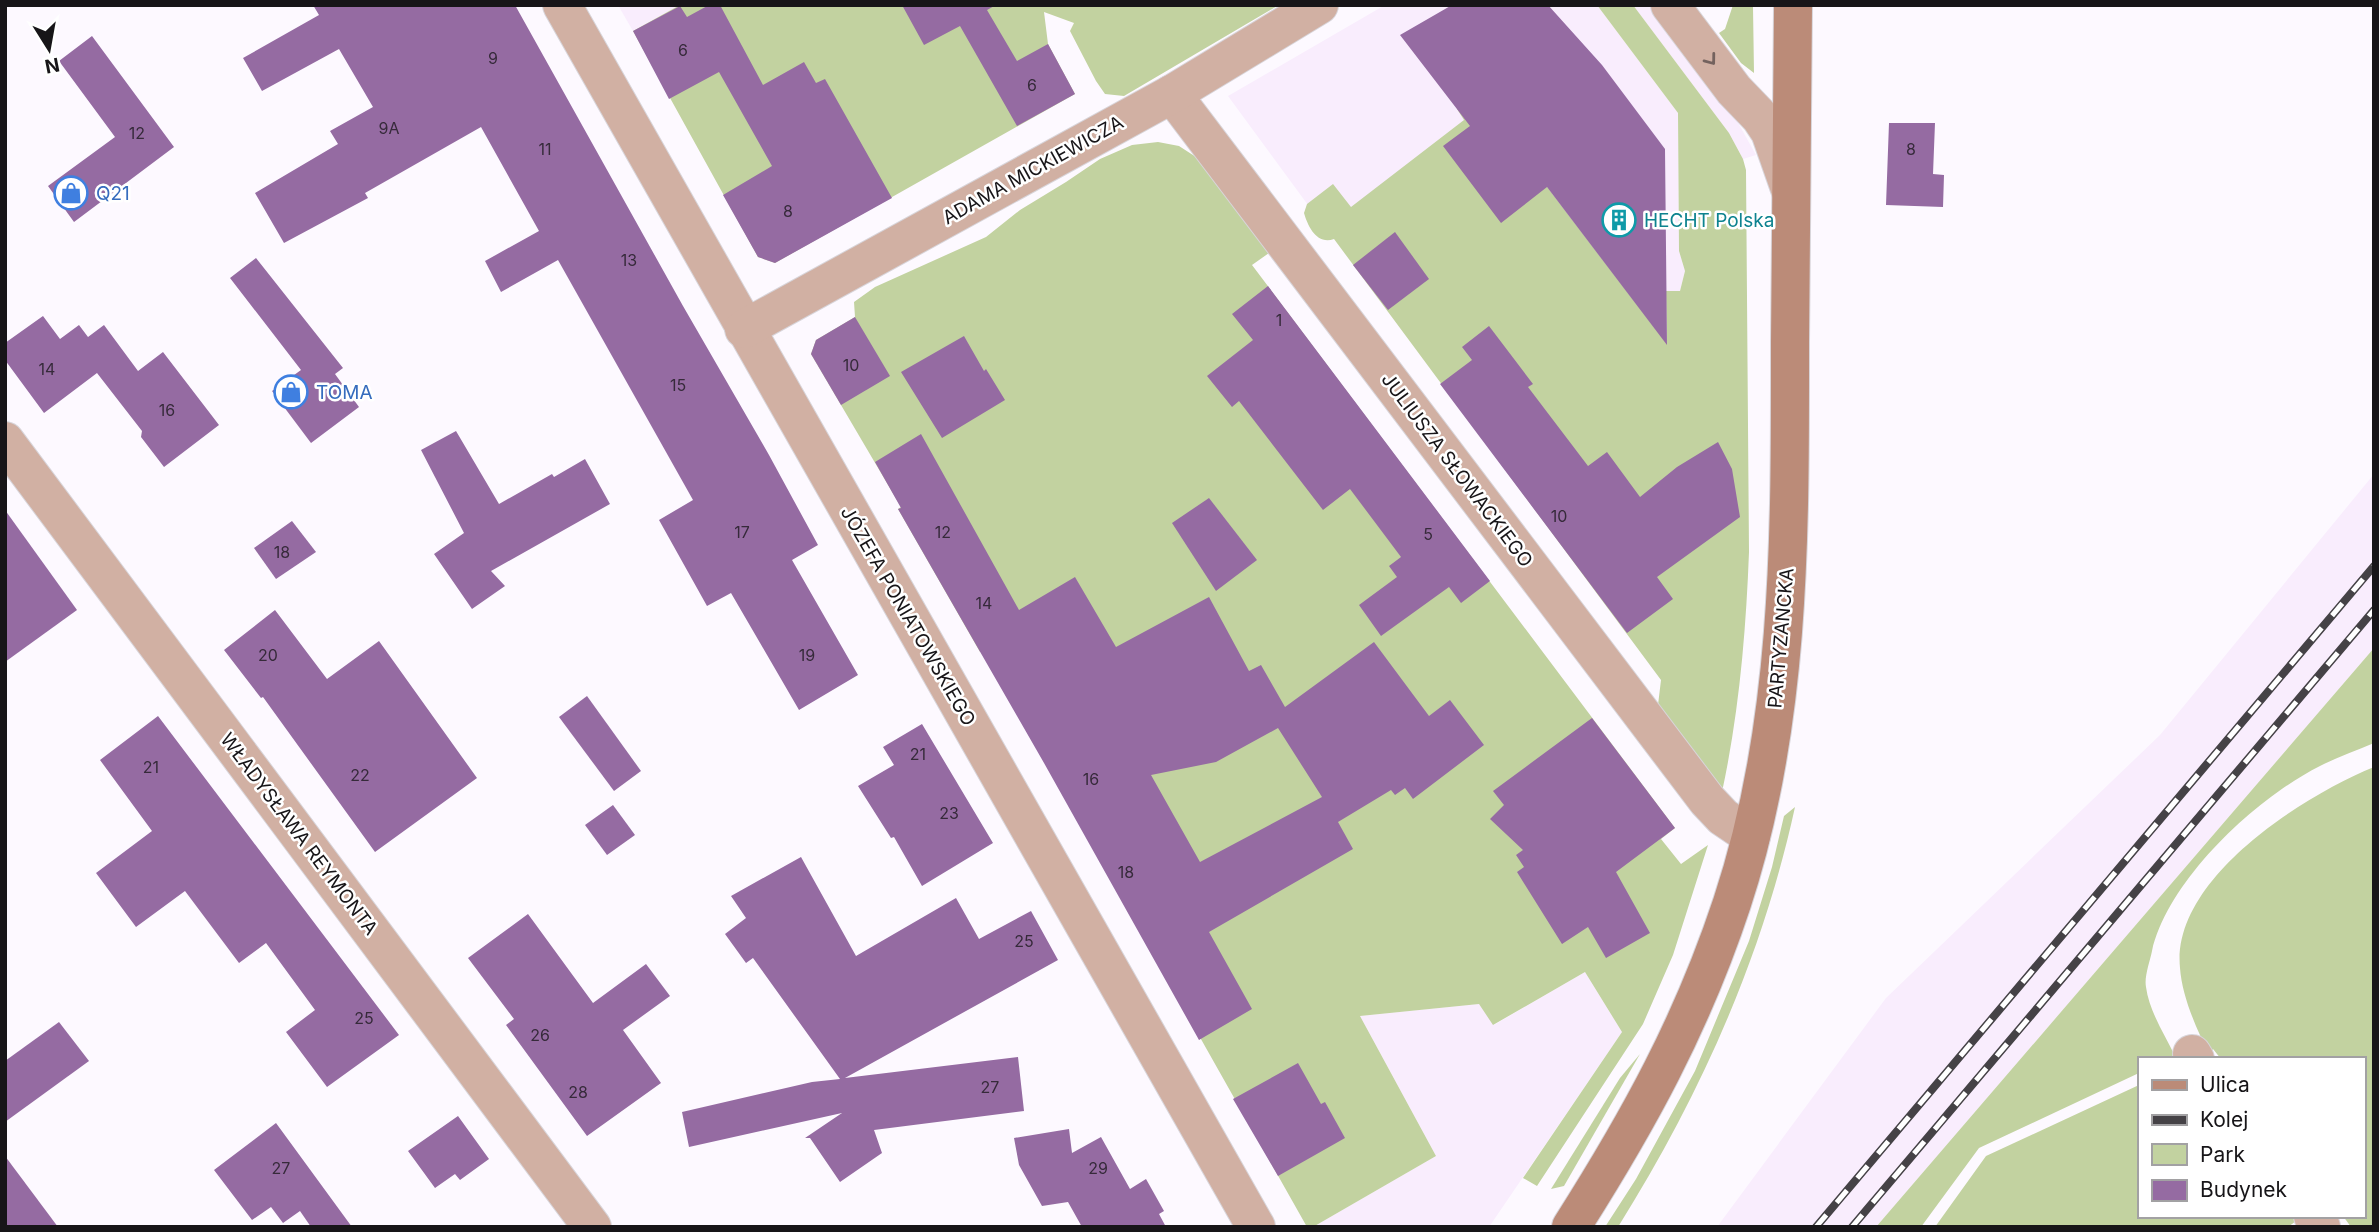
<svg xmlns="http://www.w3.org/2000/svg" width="2379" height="1232" viewBox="0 0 2379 1232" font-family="Inter,sans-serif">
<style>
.built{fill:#f9edfd}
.green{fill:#c2d2a0}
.building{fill:#956ba2;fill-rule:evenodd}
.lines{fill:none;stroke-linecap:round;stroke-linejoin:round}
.street-casing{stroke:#d8d5da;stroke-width:40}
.secondary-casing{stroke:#d8d5da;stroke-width:40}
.street{stroke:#d1b0a3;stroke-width:38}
.secondary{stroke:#bb8b78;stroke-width:38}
.rail-casing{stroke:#454246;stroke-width:8}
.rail{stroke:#fff;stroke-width:5;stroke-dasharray:16;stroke-linecap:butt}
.oneway{stroke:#74625e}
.labels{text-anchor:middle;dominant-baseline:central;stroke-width:5;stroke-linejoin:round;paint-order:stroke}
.number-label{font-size:16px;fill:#362a3a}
.street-label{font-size:19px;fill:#171518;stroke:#fff}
.shop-label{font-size:19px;fill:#366cbe;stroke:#fff;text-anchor:start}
.culture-label{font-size:19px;fill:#0d838f;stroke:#fff;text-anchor:start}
</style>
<rect width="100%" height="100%" fill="#fdf9ff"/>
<!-- built -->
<g class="built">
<path d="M618,5h62v1l-47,25z"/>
<path d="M1385,5h212l81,108 1,138 6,20 -5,20 -8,85 -342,-141 -102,-139z"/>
<path d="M1633,5h17l87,116 19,34 -13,4 -14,-26z"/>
<path d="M2374,474v174l-498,579h-159l169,-229 274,-263z"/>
<path d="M1585,972l37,60 -133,195h-176l123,-71 -76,-140 119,-12 15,21z"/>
</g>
<!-- green -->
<g class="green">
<path d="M680,5h599l-155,91 -19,-2 -9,-13 -26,-50 4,-8 -30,-11 4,32 27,50 -300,169 -17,-6 -125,-226z"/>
<path d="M1597,5h36l96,128 14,26 3,11 3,382c-3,80 -10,161 -27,240l-64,-87 3,-25 -327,-441c-17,6 -26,-12 -30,-26l3,-9 26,-20 18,23 113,-87 -7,-11 20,-14 190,249 -1,-53h14l5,-20 -6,-20 -1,-138z"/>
<path d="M1733,5l20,2 1,66 -13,-10 -22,-30 6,-4z"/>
<path d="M1158,142l21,4 17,11 73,96 -17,12 423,563 -14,11 20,25 27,-19 -35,110 -30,69 -106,162 -14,-8 99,-146 -37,-60 -92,53 -14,-21 -119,12 76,140 -123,71h-6l-325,-576 -2,1 -82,-143 3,-2 -90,-153 5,-14 39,-23 -1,-15 21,-15 111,-50 34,-27 46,-28 34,-23 32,-14z"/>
<path d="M2374,648v95c-18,8 -37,14 -54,23 -64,32 -152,114 -168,185 -2,10 -8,26 -6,36 3,24 19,48 29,69l-6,3h-30v14l-160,75 -58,79h-45z"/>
<path d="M2374,767v460h-23l-8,-11h20v-157h-142l-8,-10 -4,5c-13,-26 -27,-58 -29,-86 -9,-89 123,-172 194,-201z"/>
<path d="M1795,807c-33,151 -95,289 -177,420h-13l31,-48 59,-108 54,-130 23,-74 12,-51z"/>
<path d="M1640,1054l-76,132 -13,3 69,-111z"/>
<path d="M2139,1085v131h154l3,5 -8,6h-353l51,-71z"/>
</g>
<!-- building -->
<g class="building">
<path d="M313,5h202l168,301 86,149 49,90 -26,15 66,115 -59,35 -68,-117 -24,13 -48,-86 34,-20 -135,-240 -57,32 -16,-31 54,-30 -58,-104 -116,66 3,5 -84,45 -29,-50 83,-49 -8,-13 43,-24 -34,-58 -77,42 -19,-33 76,-43z"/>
<path d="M709,5h11l43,80 41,-23 12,21 9,-4 67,119 -117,65 -17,-6 -35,-62 49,-29 -53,-94 -50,27 -36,-68 47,-25 7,11z"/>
<path d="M902,5h94l-9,5 30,51 31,-17 27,50 -58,32 -57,-100 -36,19z"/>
<path d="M1452,5h96l54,60 63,84 2,196 -120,-158 -46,36 -58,-77 27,-20 -70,-91z"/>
<path d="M92,36l82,111 -100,75 -26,-36 67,-49 -56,-76z"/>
<path d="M1889,123h46l-2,51 11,1 -1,32 -57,-2z"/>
<path d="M1395,232l34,47 -41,31 -35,-45z"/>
<path d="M256,258l87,110 -8,6 24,33 -48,36 -39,-52 29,-21 -71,-92z"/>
<path d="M1268,286l222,295 -29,22 -12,-16 -68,49 -22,-31 38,-28 -8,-11 12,-9 -51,-68 -27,21 -84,-109 -7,6 -25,-31 46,-36 -21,-26z"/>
<path d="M43,316l17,23 19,-14 9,12 16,-12 34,46 25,-19 56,73 -55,42 -23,-30 1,-6 -45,-58 -53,40 -39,-53v-17z"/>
<path d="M855,317l35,59 -49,29 -30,-51 5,-14z"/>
<path d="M1489,326l44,58 -5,3 60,79 19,-14 33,45 37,-30 41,-25 14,27 8,48 -83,60 16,22 -46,34 -187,-249 32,-24 -10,-13z"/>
<path d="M964,336l20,35 2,-2 19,31 -63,38 -41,-66z"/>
<path d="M456,431l43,73 53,-30 2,3 31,-18 25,45 -119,67 14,15 -33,23 -38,-55 30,-21 -43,-83z"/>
<path d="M921,434l98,176 56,-33 41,70 93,-50 40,74 12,-6 24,42 89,-65 55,74 21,-16 34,45 -71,54 -8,-11 -10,7 -4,-5 -53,32 15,27 -144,83 43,77 -53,31 -155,-277 -146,-254 3,-1 -26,-46zM1278,728l44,69 -122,65 -49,-87 65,-13z"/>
<path d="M1209,498l48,62 -41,31 -44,-68z"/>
<path d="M5,510l72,100 -72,52z"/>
<path d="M292,521l24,31 -40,27 -22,-31z"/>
<path d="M275,610l52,69 52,-38 98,137 -102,74 -112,-155 -2,1 -37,-48z"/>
<path d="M587,696l54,75 -27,20 -55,-74z"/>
<path d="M158,716l241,319 -72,52 -41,-55 29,-22 -49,-67 -27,20 -54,-72 -49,36 -40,-54 56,-42 -52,-71z"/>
<path d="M1592,718l83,110 -59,44 34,61 -44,25 -18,-31 -26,17 -45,-72 7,-5 -8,-12 7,-5 -33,-31 14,-14 -11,-14z"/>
<path d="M922,724l71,119 -71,43 -28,-49 -3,1 -33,-52 36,-21 -11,-18z"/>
<path d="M613,805l22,30 -28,20 -22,-30z"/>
<path d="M801,857l55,99 100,-58 23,41 52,-28 27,49 -213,118 173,-21 6,54 -150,19 8,23 -42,29 -30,-44h-5l37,-25 -153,34 -7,-35 130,-30 28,-3 -87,-121 -7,5 -21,-29 21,-16 -15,-22z"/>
<path d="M528,914l65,89 53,-39 24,32 -47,34 38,53 -74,53 -81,-111 8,-6 -46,-61z"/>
<path d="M59,1022l30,39 -84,61v-61z"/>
<path d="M1298,1063l23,41 4,-2 20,36 -67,38 -45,-77z"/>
<path d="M458,1116l31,43 -29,21 -5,-6 -20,14 -27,-37z"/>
<path d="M276,1123l76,104h-41l-11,-16 -17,12 -12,-16 -19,13 -38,-50z"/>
<path d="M1069,1129l3,24 29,-16 29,52 16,-10 18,32 -5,3 7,13h-84l-14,-25 -26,4 -23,-41 -5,-27z"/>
<path d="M5,1156l53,71h-53z"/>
</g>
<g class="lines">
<defs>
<g id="street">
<path d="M562,5l694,1222"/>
<path d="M1670,5l64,85 26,27 10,15 20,57"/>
<path d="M1172,94l535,706 16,17 28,19"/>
<path d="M744,329l428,-235 147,-89"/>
<path d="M5,441l587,786"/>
<path d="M2192,1054l3,5"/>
<path d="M2313,1216l8,11"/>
</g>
<path id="secondary" d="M1571,1227c68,-107 121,-203 161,-324 60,-181 58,-373 58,-561 0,-112 3,-224 3,-337"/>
</defs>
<!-- street casing -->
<use href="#street" class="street-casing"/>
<!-- secondary casing -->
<use href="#secondary" class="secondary-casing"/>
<!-- street -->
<use href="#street" class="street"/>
<!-- secondary -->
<use href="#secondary" class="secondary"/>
<defs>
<g id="rail">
<path d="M1816,1227l558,-661"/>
<path d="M1852,1227l522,-617"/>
</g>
</defs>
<!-- rail casing -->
<use href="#rail" class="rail-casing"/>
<!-- rail -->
<use href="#rail" class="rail"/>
</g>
<!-- one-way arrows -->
<defs><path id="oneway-chevron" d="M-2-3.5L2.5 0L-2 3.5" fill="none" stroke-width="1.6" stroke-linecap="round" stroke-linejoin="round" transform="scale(1.75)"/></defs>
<use class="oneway" href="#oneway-chevron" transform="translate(1711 60) rotate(53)"/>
<!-- icons -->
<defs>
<symbol id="shop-ring" viewBox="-11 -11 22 22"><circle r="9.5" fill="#fff" stroke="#3f7fe0" stroke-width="1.5"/><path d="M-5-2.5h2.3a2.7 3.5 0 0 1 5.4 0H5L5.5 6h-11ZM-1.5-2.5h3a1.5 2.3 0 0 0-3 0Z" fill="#3f7fe0"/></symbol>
<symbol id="building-ring" viewBox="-11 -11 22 22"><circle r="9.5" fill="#fff" stroke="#0f9aa8" stroke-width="1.5"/><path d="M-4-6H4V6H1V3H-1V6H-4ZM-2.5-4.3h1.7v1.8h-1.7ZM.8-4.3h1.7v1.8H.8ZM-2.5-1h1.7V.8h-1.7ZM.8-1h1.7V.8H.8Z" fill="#0f9aa8"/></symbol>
</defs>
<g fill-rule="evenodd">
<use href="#shop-ring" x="52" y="174" width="38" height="38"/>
<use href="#building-ring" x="1600" y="201" width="38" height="38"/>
<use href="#shop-ring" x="272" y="373" width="38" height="38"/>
</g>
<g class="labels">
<!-- number labels -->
<g class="number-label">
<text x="683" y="50">6</text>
<text x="493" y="58">9</text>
<text x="1032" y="85">6</text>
<text x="389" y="128">9A</text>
<text x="137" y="133">12</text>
<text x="545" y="149">11</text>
<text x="1911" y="149">8</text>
<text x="788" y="211">8</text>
<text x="629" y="260">13</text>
<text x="1279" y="320">1</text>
<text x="851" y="365">10</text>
<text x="47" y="369">14</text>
<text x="678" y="385">15</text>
<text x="167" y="410">16</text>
<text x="1559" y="516">10</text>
<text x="742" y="532">17</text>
<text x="943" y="532">12</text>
<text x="1428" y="534">5</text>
<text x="282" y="552">18</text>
<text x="984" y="603">14</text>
<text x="268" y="655">20</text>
<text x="807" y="655">19</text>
<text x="918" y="754">21</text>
<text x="151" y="767">21</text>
<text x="360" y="775">22</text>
<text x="1091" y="779">16</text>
<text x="949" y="813">23</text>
<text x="1126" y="872">18</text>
<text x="1024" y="941">25</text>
<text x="364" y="1018">25</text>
<text x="540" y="1035">26</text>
<text x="990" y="1087">27</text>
<text x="578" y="1092">28</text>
<text x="281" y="1168">27</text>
<text x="1098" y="1168">29</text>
</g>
<!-- street labels -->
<g class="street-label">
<text transform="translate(1033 170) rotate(-29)">ADAMA MICKIEWICZA</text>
<text transform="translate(1457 470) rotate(53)">JULIUSZA SŁOWACKIEGO</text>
<text transform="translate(908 616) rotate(60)">JÓZEFA PONIATOWSKIEGO</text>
<text transform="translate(1781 638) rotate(-85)">PARTYZANCKA</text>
<text transform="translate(299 834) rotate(53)">WŁADYSŁAWA REYMONTA</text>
</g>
<!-- shop labels -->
<g class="shop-label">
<text x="96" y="193">Q21</text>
<text x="316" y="392">TOMA</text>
</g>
<!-- culture labels -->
<g class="culture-label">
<text x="1644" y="220">HECHT Polska</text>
</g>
</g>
<!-- border -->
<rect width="2379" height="1232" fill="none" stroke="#171518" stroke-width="14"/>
<!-- legend -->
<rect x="2138" y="1057" width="228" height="161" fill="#ffffff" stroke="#a2a1a3" stroke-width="2"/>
<rect x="2152" y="1080" width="35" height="10" fill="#bb8b78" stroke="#a2a1a3" stroke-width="2"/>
<text x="2200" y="1092" font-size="21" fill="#171518">Ulica</text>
<rect x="2152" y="1115" width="35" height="10" fill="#454246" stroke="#a2a1a3" stroke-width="2"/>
<text x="2200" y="1127" font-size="21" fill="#171518">Kolej</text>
<rect x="2152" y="1144" width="35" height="21" fill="#c2d2a0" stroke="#a2a1a3" stroke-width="2"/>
<text x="2200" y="1162" font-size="21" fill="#171518">Park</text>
<rect x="2152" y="1180" width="35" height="21" fill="#956ba2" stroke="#a2a1a3" stroke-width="2"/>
<text x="2200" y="1197" font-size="21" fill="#171518">Budynek</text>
<!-- north arrow -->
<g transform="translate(49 49) rotate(169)" stroke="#ffffff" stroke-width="5" paint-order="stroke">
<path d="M0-5L12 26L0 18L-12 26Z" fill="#171518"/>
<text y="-10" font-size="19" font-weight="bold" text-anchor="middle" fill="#171518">N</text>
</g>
</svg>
